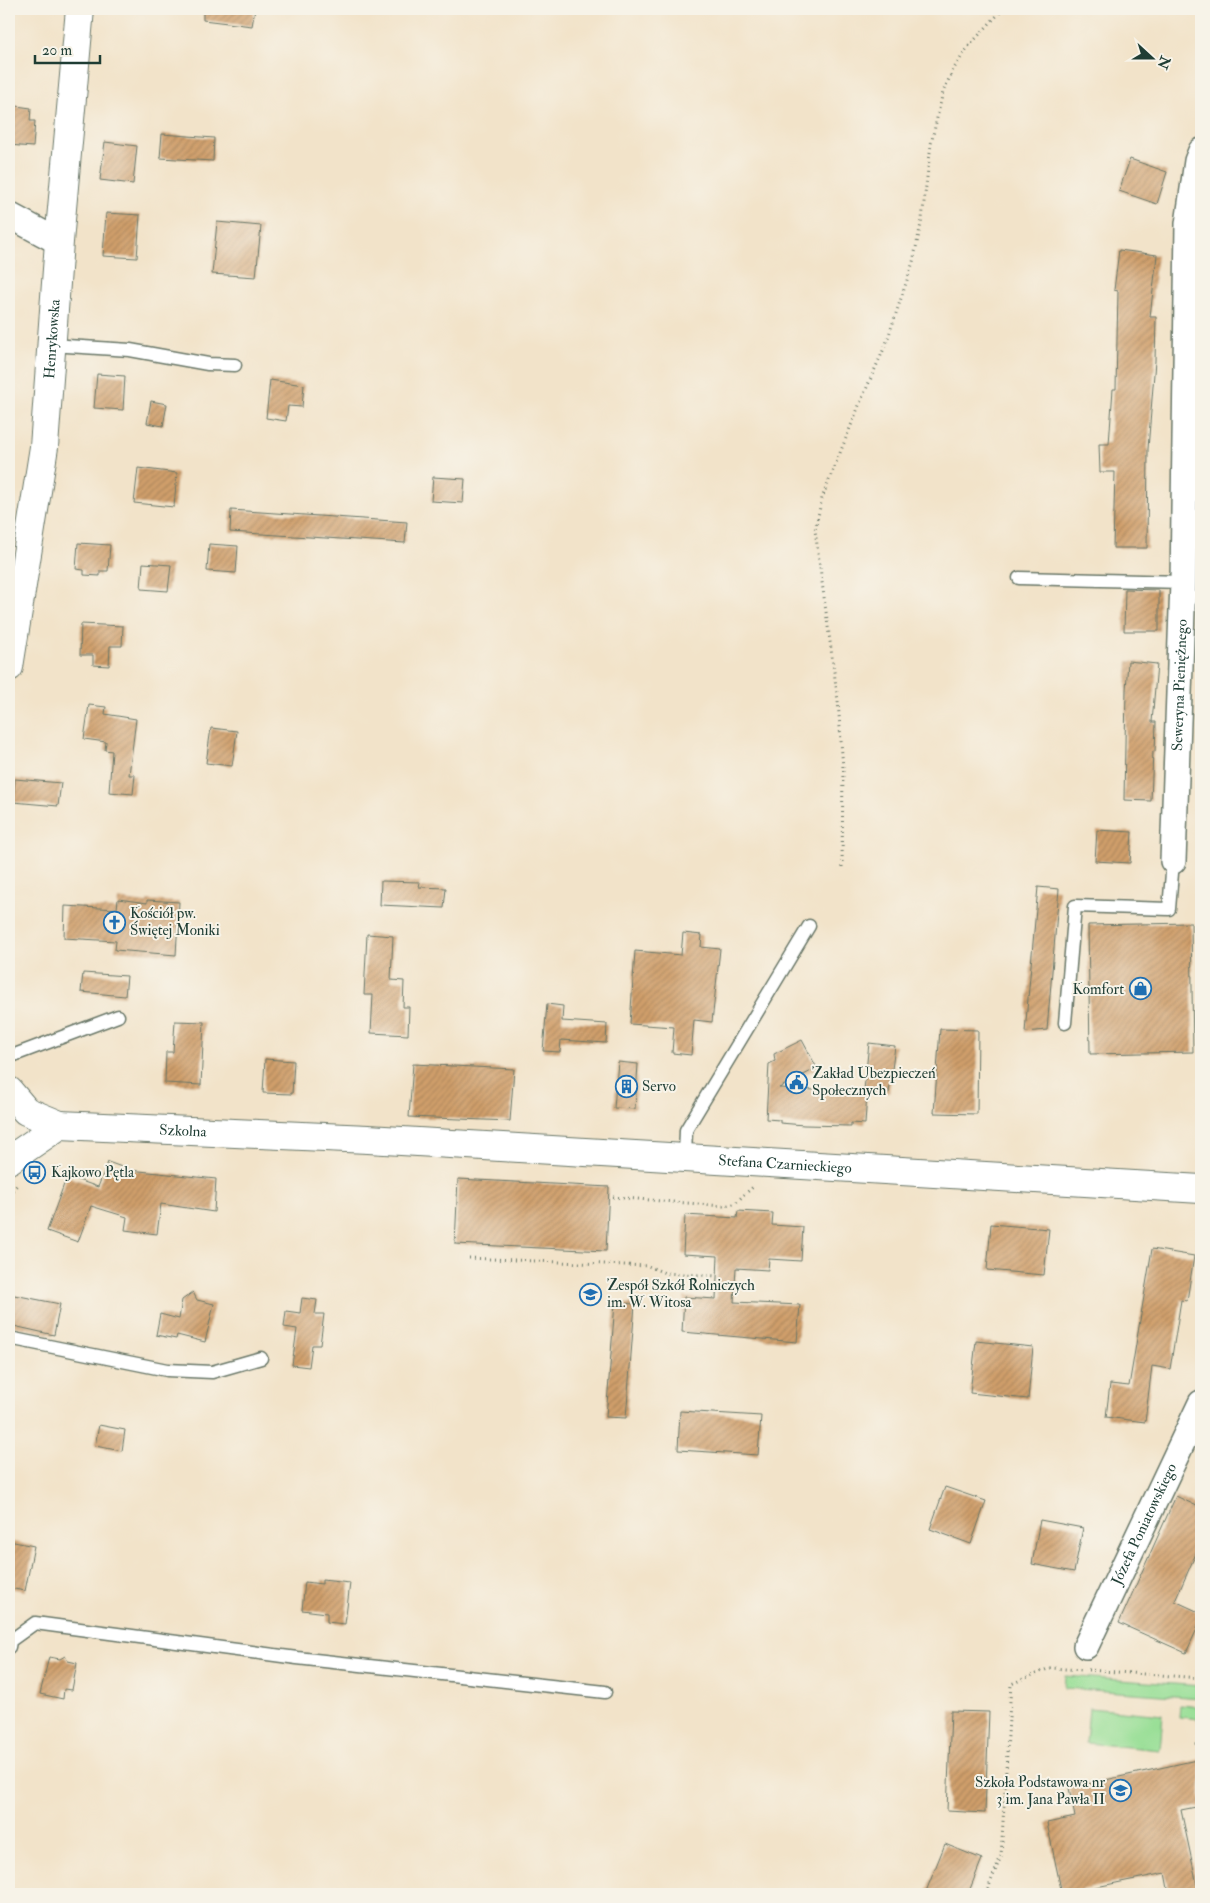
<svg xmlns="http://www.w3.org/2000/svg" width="1210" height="1903" viewBox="0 0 1210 1903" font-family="'IM FELL Double Pica',serif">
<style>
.pitch{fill:#9adf97;stroke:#5c8e66}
.building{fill:url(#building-hatch)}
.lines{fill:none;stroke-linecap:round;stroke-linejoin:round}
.service-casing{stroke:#697768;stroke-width:15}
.minor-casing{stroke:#697768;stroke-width:28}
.tertiary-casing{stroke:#697768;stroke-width:30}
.path{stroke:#697768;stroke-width:3;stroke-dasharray:1 4;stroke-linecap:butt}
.service{stroke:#fff;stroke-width:12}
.minor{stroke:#fff;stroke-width:25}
.tertiary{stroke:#fff;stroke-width:28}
.labels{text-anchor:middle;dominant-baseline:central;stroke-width:4;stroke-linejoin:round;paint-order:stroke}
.street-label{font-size:15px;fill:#1f3d34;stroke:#f7f3e8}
.poi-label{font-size:15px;fill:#1f3d34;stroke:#f7f3e8;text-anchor:start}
</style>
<defs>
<pattern id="building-hatch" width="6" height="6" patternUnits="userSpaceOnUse" patternTransform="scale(1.25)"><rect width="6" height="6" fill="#d09f6b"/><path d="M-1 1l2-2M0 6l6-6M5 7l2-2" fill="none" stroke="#a88359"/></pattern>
</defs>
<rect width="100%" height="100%" fill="#f7f3e8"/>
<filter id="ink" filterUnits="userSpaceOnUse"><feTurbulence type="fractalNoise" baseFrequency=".02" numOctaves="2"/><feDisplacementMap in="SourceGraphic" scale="10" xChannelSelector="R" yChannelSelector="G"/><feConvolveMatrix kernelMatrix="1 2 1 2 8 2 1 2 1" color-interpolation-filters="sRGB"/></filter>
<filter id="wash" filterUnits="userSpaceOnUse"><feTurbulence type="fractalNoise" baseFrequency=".0096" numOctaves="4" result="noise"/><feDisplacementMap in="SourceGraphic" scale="20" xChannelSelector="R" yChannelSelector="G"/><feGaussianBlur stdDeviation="1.12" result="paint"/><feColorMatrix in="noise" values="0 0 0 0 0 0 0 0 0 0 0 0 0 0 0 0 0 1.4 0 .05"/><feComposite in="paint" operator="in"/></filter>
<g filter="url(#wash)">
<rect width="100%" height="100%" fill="#f2e3c9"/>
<!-- pitch -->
<g class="pitch">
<path d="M1065,1676l136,10v12l-137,-10z"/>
<path d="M1180,1705l21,2v12l-22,-2z"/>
<path d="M1089,1708l74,7 -3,35 -74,-7z"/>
</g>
<g id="blocks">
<!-- building -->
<g class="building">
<path d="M203,9h52l-3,17 -49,-6z"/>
<path d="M9,105l22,3 -1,13h5l-2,26 -24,-2z"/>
<path d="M162,134l52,4 -1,23 -53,-3z"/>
<path d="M105,142l32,4 -4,38 -33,-4z"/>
<path d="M1130,159l37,13 -10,32 -38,-13z"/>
<path d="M106,213l34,2 -3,43 -34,-2z"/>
<path d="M217,222l44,4 -5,51 -44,-3z"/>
<path d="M1119,250l38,5 -7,62h6l-1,44 -7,88 -1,99h-34l2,-76h-15l-1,-28h10l4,-55h3l2,-98 -4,-1z"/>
<path d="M97,374l28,2 -2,34 -29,-2z"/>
<path d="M270,380l34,5 -2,22 -14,-1 -2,15 -20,-3z"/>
<path d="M151,401l16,3 -4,22 -16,-3z"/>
<path d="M138,468l39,5 -3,34 -40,-4z"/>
<path d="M433,477l32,2 -2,24 -32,-2z"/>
<path d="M231,510l176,12 -2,21 -175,-11z"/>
<path d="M78,543l32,2 -2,26h-8v5l-16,-1v-5l-8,-1z"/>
<path d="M209,544l29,2 -2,27 -29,-2z"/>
<path d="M143,563l28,2 -3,26 -27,-2z"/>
<path d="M1125,589l34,1v41h-35z"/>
<path d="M81,624l42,2 -1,20h-12l-1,20 -16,-1v-10h-13z"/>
<path d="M1128,661l29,3 -5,58h4l-1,30 -2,-1 -2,50 -27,-1 2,-110z"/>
<path d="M89,705l17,2 -1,7 31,5 -7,56h6l-2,19 -24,-2 3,-41 -7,-1 1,-8 -22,-3z"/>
<path d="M211,728l26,3 -5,35 -26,-3z"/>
<path d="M15,779l46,4 -3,23 -45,-4z"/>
<path d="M1097,830l35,2 -2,31 -35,-2z"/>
<path d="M381,881l39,1 -1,5 27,1 -2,20 -64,-3z"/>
<path d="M1038,887l21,2 -12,141 -22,2z"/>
<path d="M118,899l29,4v-3l32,2 -3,53 -61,-5 1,-9 -52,-3 1,-32 52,3z"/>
<path d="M1191,923l2,129 -103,2 -2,-129z"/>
<path d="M683,933l19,2 -1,12 19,2 -8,73 -18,-2 -3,35 -19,-2 2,-26 -44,-3 5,-73 46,4z"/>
<path d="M367,934l26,2 -2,44 13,1 -1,26h6l-1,28 -37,-2 2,-38h-9z"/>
<path d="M83,973l44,3 -2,20 -44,-4z"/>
<path d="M547,1004l16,2 -1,15 45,3 -1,19 -45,-3 -1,12 -17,-1z"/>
<path d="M175,1021l29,1 -3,63 -36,-2 1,-31h7z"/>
<path d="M940,1029l38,1 -1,84 -43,-1z"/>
<path d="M802,1040l15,28 -38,20 88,5 -2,31 -14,-1v3l-47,-1 -24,-2v-3l-14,-1 3,-55 6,-3 -1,-7z"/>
<path d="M869,1043l26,3 -6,47 -25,-3z"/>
<path d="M265,1059l29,2 -2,33 -29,-1z"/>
<path d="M618,1062l20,2 -3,45 -21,-1z"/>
<path d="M413,1064l101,5 -4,52 -101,-4z"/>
<path d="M108,1162l22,8 86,9 -2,33 -53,-8 -4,30 -32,-4 2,-13 -36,-11 -13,36 -31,-11 20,-55 31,11z"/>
<path d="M458,1179l151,8 -3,64 -151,-7z"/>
<path d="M738,1211l35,2 -1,12 31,2 -2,34 -32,-2 -1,11 -32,-2 -2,34 66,3 -3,37 -115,-10 2,-35 32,2 2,-43 -35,-2 2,-39 52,3z"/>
<path d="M991,1224l58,5 -5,46 -57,-5z"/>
<path d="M1152,1249l42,7 -7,45 -6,-1 -11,69 -18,-3 -7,56 -39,-5 4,-33 19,2z"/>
<path d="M193,1292l4,8 17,4 -9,38 -28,-7 -1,4 -20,-4 4,-21 19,5 3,-19z"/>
<path d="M9,1294l51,10 -6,31 -45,-10z"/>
<path d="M302,1298l15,2 -2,14h9l-4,31h-8l-3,22 -17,-2 5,-36 -13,-2 2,-16 14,2z"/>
<path d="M615,1303l20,1 -9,114 -20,-1z"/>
<path d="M976,1341l57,6 -5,52 -58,-6z"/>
<path d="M680,1411l81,5 -3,39 -80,-5z"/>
<path d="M99,1425l26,5 -3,21 -27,-5z"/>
<path d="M945,1487l41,14 -15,43 -41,-15z"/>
<path d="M1176,1496l25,12v34l-26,59 26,12v7l-15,33 -67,-30z"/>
<path d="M1040,1520l43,8 -9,44 -42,-8z"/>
<path d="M9,1541l25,5 -9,45 -16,-3z"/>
<path d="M322,1580l28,3 -5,41 -18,-2v-9l-25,-3 3,-28 17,2z"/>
<path d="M65,1656l3,5 9,2 -5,27 -8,-1 -1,10 -23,-5 9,-37 11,2z"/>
<path d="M951,1711l38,1 -4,101 -38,-2z"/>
<path d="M1201,1759v47l-20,4 18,84h-30l-4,-21 -103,21 -15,-71 28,-6 -6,-29z"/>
<path d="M945,1844l37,15 -14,35h-43z"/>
</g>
</g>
</g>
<g filter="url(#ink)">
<use href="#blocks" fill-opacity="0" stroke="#697768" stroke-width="1"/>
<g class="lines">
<defs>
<g id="service">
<path d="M51,345l79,5 78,14 27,1"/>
<path d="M1019,578l164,4"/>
<path d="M1065,1023l10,-117 94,3 4,-48"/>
<path d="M9,1057l109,-41"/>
<path d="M685,1157l1,-27 123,-204"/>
<path d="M9,1338l158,32 45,2 49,-14"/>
<path d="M9,1647l1,-6 25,-18 262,35 308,34"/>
</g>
<g id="minor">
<path d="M9,215l50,27"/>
<path id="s1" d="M1173,861l10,-279 5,-358 9,-63 4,-10"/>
<path id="s2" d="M1086,1646l115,-243"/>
</g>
<g id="tertiary">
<path id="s3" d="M9,667l35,-220 15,-205 21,-233"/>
<path d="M9,1091l17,20 34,14"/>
<path id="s4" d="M9,1160l51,-35 308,14 833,50"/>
</g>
</defs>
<!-- service casing -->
<use href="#service" class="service-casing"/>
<!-- minor casing -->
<use href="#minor" class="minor-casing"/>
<!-- tertiary casing -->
<use href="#tertiary" class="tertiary-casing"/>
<!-- path -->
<g class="path">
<path d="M842,867l1,-99 -5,-67 -23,-171 7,-32 38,-95 26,-59 27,-82 9,-43 9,-75 12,-52 10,-22 15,-23 35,-38"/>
<path d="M9,1194l10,-11"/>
<path d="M613,1197l110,9 11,-2 20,-18"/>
<path d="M469,1258l179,8 17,7 52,3"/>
<path d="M1088,1670l113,8"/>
<path d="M1196,1745l5,-2"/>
<path d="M986,1894l15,-38 10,-172 39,-16 32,2"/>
</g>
<!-- service -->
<use href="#service" class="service"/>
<!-- minor -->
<use href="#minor" class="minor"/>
<!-- tertiary -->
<use href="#tertiary" class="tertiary"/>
</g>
</g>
<!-- icons -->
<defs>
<symbol id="church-ring" viewBox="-11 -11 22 22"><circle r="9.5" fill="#f7f3e8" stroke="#1f6fb2" stroke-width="1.5"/><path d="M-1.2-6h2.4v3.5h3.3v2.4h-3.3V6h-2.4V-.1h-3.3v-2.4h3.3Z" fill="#1f6fb2"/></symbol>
<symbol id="shop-ring" viewBox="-11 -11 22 22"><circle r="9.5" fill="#f7f3e8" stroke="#1f6fb2" stroke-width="1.5"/><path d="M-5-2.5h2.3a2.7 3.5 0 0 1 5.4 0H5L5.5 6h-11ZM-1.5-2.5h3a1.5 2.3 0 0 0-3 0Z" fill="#1f6fb2"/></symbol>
<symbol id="civic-ring" viewBox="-11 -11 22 22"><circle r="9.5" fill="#f7f3e8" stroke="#1f6fb2" stroke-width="1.5"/><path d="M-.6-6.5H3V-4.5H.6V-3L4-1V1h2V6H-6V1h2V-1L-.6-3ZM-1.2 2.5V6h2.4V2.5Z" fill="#1f6fb2"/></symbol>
<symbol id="building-ring" viewBox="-11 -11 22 22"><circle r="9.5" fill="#f7f3e8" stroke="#1f6fb2" stroke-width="1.5"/><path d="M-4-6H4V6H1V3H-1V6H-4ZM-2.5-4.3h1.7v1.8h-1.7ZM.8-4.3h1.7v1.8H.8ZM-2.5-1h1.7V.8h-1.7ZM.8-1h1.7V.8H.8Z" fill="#1f6fb2"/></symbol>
<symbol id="bus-ring" viewBox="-11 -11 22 22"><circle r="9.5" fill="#f7f3e8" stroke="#1f6fb2" stroke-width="1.5"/><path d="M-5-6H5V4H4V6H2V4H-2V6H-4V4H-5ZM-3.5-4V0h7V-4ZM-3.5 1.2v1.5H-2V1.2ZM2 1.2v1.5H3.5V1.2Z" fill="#1f6fb2"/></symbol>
<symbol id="school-ring" viewBox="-11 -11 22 22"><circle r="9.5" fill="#f7f3e8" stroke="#1f6fb2" stroke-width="1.5"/><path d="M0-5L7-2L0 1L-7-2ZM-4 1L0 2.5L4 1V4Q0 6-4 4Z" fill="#1f6fb2"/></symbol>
</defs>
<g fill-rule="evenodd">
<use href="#church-ring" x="102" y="910" width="25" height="25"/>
<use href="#shop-ring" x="1128" y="976" width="25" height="25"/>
<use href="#civic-ring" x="784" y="1070" width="25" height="25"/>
<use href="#building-ring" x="614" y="1074" width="25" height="25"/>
<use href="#bus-ring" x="22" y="1160" width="25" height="25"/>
<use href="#school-ring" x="578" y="1282" width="25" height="25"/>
<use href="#school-ring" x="1108" y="1778" width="25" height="25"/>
</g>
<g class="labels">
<!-- street labels -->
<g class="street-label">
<text stroke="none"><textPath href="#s3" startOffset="331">Henrykowska</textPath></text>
<text stroke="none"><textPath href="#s1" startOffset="176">Seweryna Pieniężnego</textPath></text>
<text stroke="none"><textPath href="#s4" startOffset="185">Szkolna</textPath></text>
<text stroke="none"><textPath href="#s4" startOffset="788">Stefana Czarnieckiego</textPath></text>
<text stroke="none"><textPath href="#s2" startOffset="135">Józefa Poniatowskiego</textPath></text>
</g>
<!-- poi labels -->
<g class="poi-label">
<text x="130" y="913">Kościół pw.<tspan x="130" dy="17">Świętej Moniki</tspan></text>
<text x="1124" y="989" text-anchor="end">Komfort</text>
<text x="812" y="1073">Zakład Ubezpieczeń<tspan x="812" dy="17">Społecznych</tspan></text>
<text x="642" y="1086">Servo</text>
<text x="51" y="1172">Kajkowo Pętla</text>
<text x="607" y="1285">Zespół Szkół Rolniczych<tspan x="607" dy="17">im. W. Witosa</tspan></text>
<text x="1105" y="1782" text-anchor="end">Szkoła Podstawowa nr<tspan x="1105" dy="17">3 im. Jana Pawła II</tspan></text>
</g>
</g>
<!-- margin -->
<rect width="1210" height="1903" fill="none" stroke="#f7f3e8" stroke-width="30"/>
<!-- north arrow -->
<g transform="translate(1152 58) rotate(111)" stroke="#f7f3e8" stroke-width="4" paint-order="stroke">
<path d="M0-4L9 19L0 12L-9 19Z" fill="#1f3d34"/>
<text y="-8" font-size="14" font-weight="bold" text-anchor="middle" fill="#1f3d34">N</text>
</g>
<!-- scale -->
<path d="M35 55v8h65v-8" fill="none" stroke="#1f3d34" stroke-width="2.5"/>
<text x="42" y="55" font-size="15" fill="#1f3d34" stroke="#f7f3e8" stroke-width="4" paint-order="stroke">20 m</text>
</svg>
